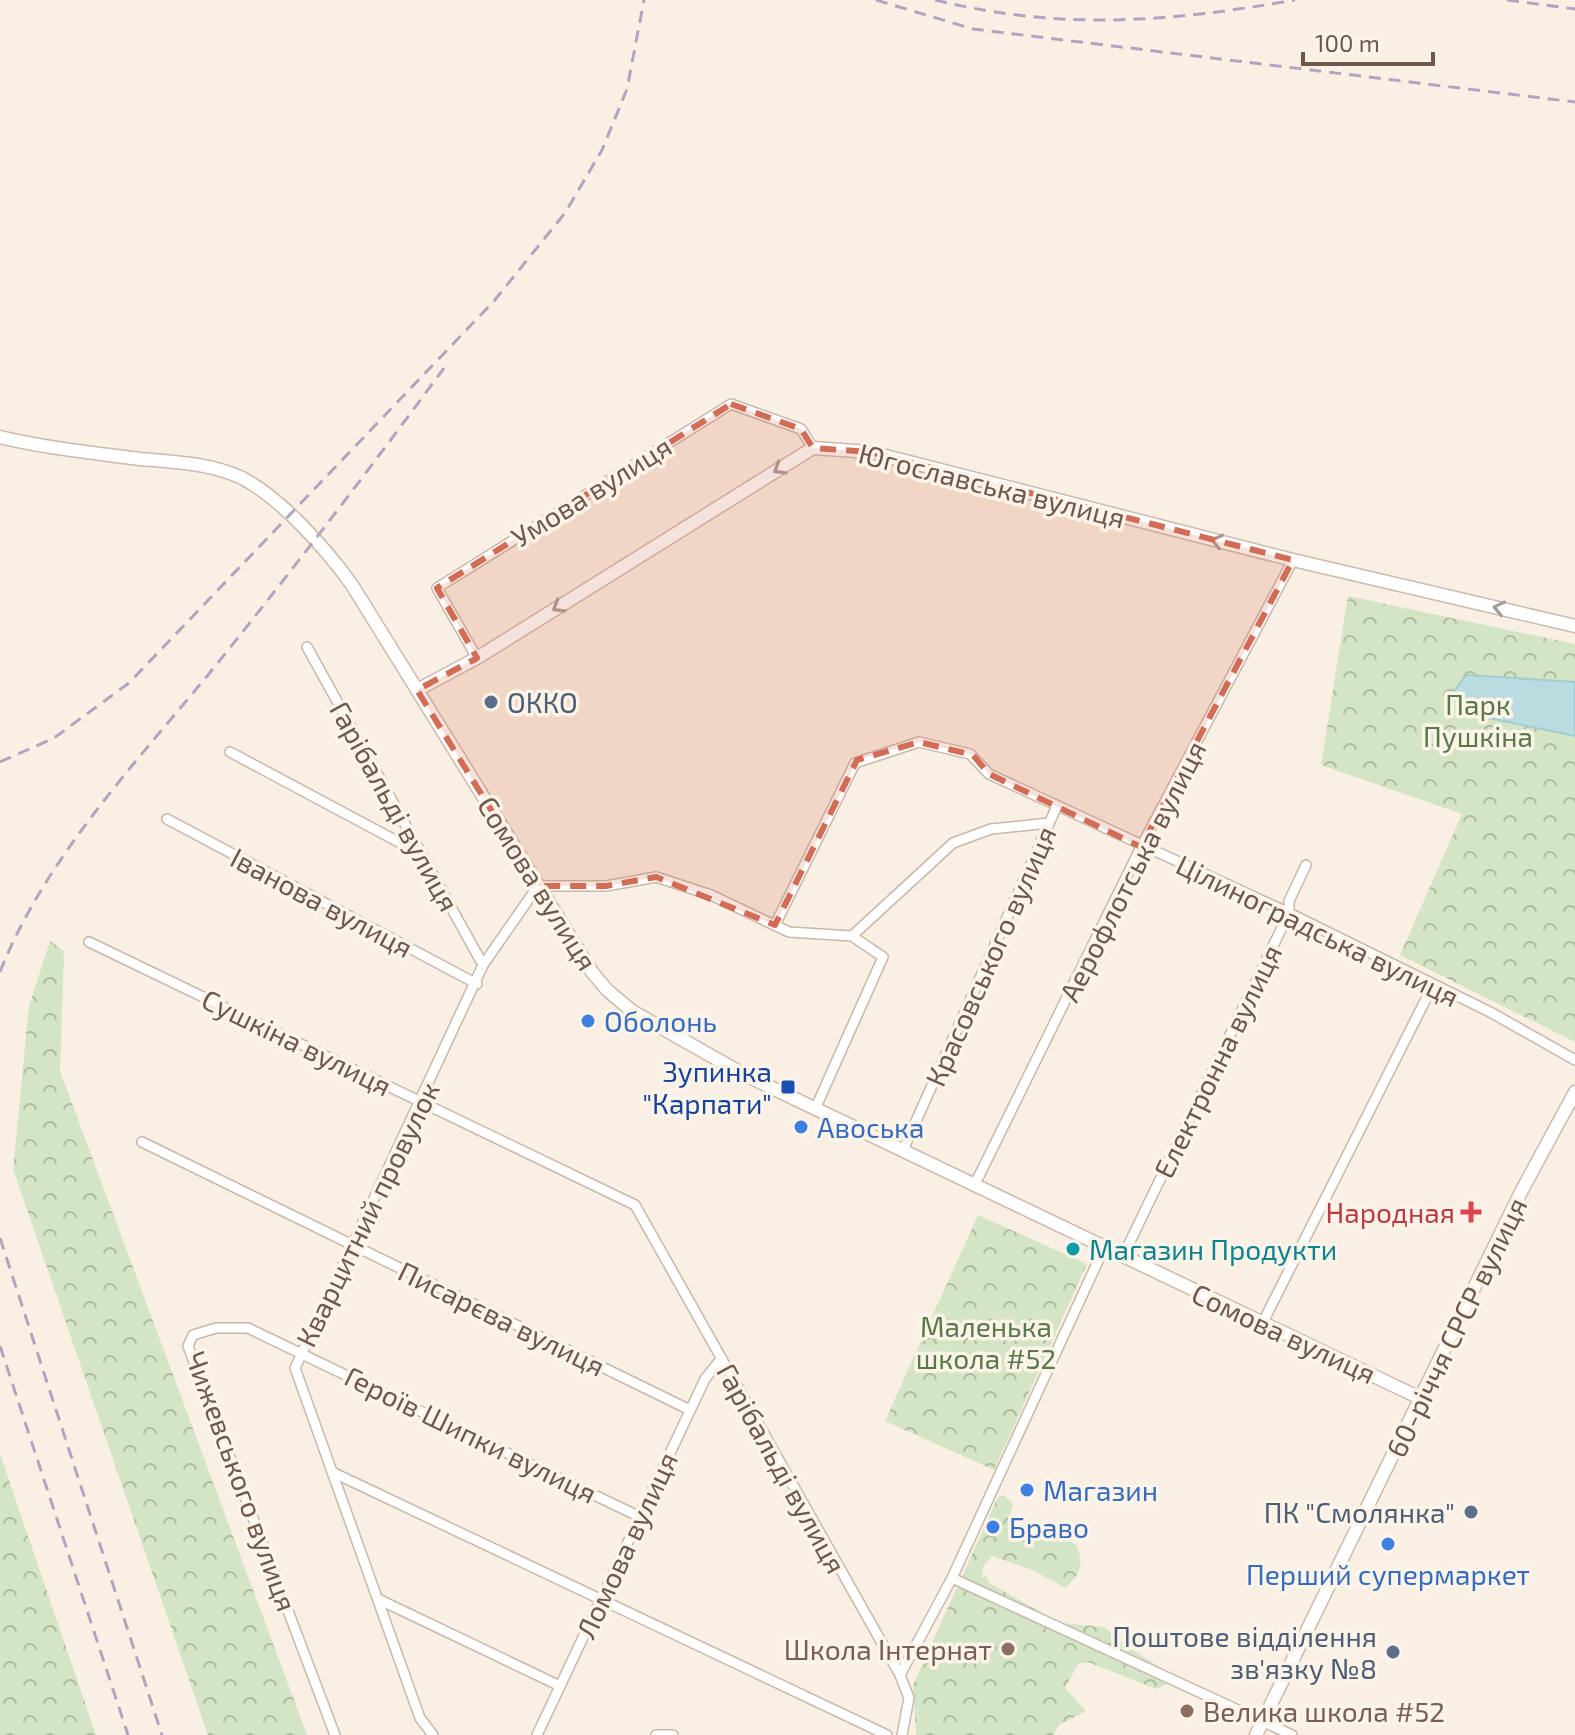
<svg xmlns="http://www.w3.org/2000/svg" width="1575" height="1735" viewBox="0 0 1575 1735" font-family="'Exo 2',sans-serif">
<style>
.forest{fill:url(#forest-crowns)}
.water{fill:#badce0;stroke:#a2ccd1;stroke-width:2}
.lines{fill:none;stroke-linecap:round;stroke-linejoin:round}
.street-casing{stroke:#c9b7ab;stroke-width:12}
.secondary-casing{stroke:#ceb9ac;stroke-width:15}
.street{stroke:#fff;stroke-width:9}
.secondary{stroke:#fff;stroke-width:12}
.rail{stroke:#b2a4c1;stroke-width:3;stroke-dasharray:12 8;stroke-linecap:butt}
.oneway{stroke:#a89a94}
.marked{fill:#d26c55;fill-opacity:0.2;stroke:#d26c55;stroke-width:6;stroke-dasharray:16 10;stroke-linejoin:round}
.service-dot{fill:#5c6f8a;stroke:#fdf4e9;stroke-width:3}
.shop-dot{fill:#3f7fe0;stroke:#fdf4e9;stroke-width:3}
.transit-dot{fill:#1a4fb4;stroke:#fdf4e9;stroke-width:3}
.health-dot{fill:#e0444e;stroke:#fdf4e9;stroke-width:3}
.culture-dot{fill:#0f9aa8;stroke:#fdf4e9;stroke-width:3}
.education-dot{fill:#8d6e63;stroke:#fdf4e9;stroke-width:3}
.labels{text-anchor:middle;dominant-baseline:central;stroke-width:7;stroke-linejoin:round;paint-order:stroke}
.street-label{font-size:28px;fill:#6e574c;stroke:#fdf4e9}
.service-label{font-size:28px;fill:#4e5e75;stroke:#fdf4e9;text-anchor:end}
.park-label{font-size:28px;fill:#597949;stroke:#fdf4e9}
.shop-label{font-size:28px;fill:#366cbe;stroke:#fdf4e9;text-anchor:start}
.transit-label{font-size:28px;fill:#164399;stroke:#fdf4e9;text-anchor:end}
.health-label{font-size:28px;fill:#be3a42;stroke:#fdf4e9;text-anchor:end}
.culture-label{font-size:28px;fill:#0d838f;stroke:#fdf4e9;text-anchor:start}
.education-label{font-size:28px;fill:#785e54;stroke:#fdf4e9;text-anchor:end}
</style>
<defs>
<pattern id="forest-crowns" width="20" height="18" patternUnits="userSpaceOnUse" patternTransform="scale(2)"><rect width="20" height="18" fill="#d3e5c4"/><path d="M2 6a3 3 0 1 1 6 0M12 15a3 3 0 1 1 6 0" fill="none" stroke="#afbca1"/></pattern>
</defs>
<rect width="100%" height="100%" fill="#f9f0e3"/>
<!-- forest -->
<g class="forest">
<path d="M1348,596l227,48v398l-175,-87 62,-141 -141,-49z"/>
<path d="M50,941l14,10 -4,120 247,664h-99l-195,-566 16,-163z"/>
<path d="M978,1215l109,49 -93,206 -109,-49z"/>
<path d="M0,1454l96,281h-96z"/>
<path d="M1004,1495l9,9 -4,16 18,12c23,-6 32,0 50,14 7,19 3,29 -12,42l-32,-18 -41,-14 -10,12 1,10 3,-2 3,7 71,40 44,4 24,20 41,26v10l-13,6 -68,-27 -10,2 -13,24 21,23 -27,14 -6,10h-137l-3,-50 85,-188z"/>
</g>
<!-- water -->
<path class="water" d="M1466,675l109,7v54l-100,-21 -25,-18z"/>
<g class="lines">
<defs>
<g id="street">
<path d="M307,647l176,318"/>
<path d="M477,658l-40,-70 294,-184 70,25 12,19"/>
<path d="M230,752l191,102"/>
<path d="M167,819l310,165"/>
<path d="M775,925l80,-162 64,-21 51,12 19,20 300,139 203,100 83,47"/>
<path d="M852,936l101,-93 38,-14 58,-6"/>
<path d="M89,942l546,263 265,470 9,23 -7,37"/>
<path d="M142,1142l548,268"/>
<path d="M904,1148l152,-340"/>
<path d="M975,1184l166,-337 152,-287"/>
<path d="M1123,1256l166,-343v-12l17,-36"/>
<path d="M1263,1322l170,-337"/>
<path d="M332,1472l555,263"/>
<path d="M952,1578l340,157"/>
<path d="M378,1599l182,87"/>
<path d="M900,1675l52,-97 152,-330"/>
<path d="M335,1735l-147,-389 5,-11 23,-7h32l392,189"/>
<path d="M433,1735l-13,-17 -125,-350 188,-403 55,-79h68l50,-9 55,18 78,37 63,4 31,21 -67,150"/>
<path d="M537,1735l168,-356 16,-20"/>
<path d="M656,1735h17"/>
</g>
<g id="secondary">
<path d="M0,437c46,11 93,16 140,22 34,3 71,4 102,19 39,20 85,72 110,107l240,387 15,18 25,21 111,63 679,325"/>
<path d="M417,690l60,-32 336,-210 57,4 423,108 282,66"/>
<path d="M1256,1735l265,-543 54,-100"/>
</g>
</defs>
<!-- street casing -->
<use href="#street" class="street-casing"/>
<!-- secondary casing -->
<use href="#secondary" class="secondary-casing"/>
<!-- street -->
<use href="#street" class="street"/>
<!-- secondary -->
<use href="#secondary" class="secondary"/>
<!-- rail -->
<g class="rail">
<path d="M876,0l97,29 602,73"/>
<path d="M935,0c128,31 233,22 360,0"/>
<path d="M1507,0l68,9"/>
<path d="M0,762l54,-24 75,-55 365,-382 71,-88 37,-63 25,-61 17,-89"/>
<path d="M0,972c45,-114 135,-208 212,-302 80,-99 157,-200 232,-302"/>
<path d="M0,1238l162,497"/>
<path d="M0,1346l128,389"/>
</g>
</g>
<!-- one-way arrows -->
<defs><path id="oneway-chevron" d="M-2-3.5L2.5 0L-2 3.5" fill="none" stroke-width="1.6" stroke-linecap="round" stroke-linejoin="round" transform="scale(2)"/></defs>
<g class="oneway">
<use href="#oneway-chevron" transform="translate(779 469) rotate(148)"/>
<use href="#oneway-chevron" transform="translate(1217 541) rotate(-166)"/>
<use href="#oneway-chevron" transform="translate(558 607) rotate(148)"/>
<use href="#oneway-chevron" transform="translate(1499 608) rotate(-167)"/>
</g>
<!-- marked area -->
<path class="marked" d="M731,404l70,25 12,19 57,4 423,108 -152,287 -152,-73 -16,-19 -54,-13 -62,18 -82,165 -119,-48 -50,9h-68l-121,-196 60,-32 -40,-70z"/>
<!-- markers -->
<g class="service-dot">
<circle cx="491" cy="702" r="8"/>
<circle cx="1471" cy="1512" r="8"/>
<circle cx="1393" cy="1652" r="8"/>
</g>
<g class="shop-dot">
<circle cx="588" cy="1021" r="8"/>
<circle cx="801" cy="1127" r="8"/>
<circle cx="1027" cy="1490" r="8"/>
<circle cx="993" cy="1527" r="8"/>
<circle cx="1388" cy="1544" r="8"/>
</g>
<rect class="transit-dot" x="780" y="1079" width="16" height="16" rx="4"/>
<path class="health-dot" d="M1467 1200h8v8h8v8h-8v8h-8v-8h-8v-8h8z"/>
<circle class="culture-dot" cx="1073" cy="1249" r="8"/>
<g class="education-dot">
<circle cx="1008" cy="1649" r="8"/>
<circle cx="1187" cy="1711" r="8"/>
</g>
<g class="labels">
<!-- street labels -->
<g class="street-label">
<text transform="translate(992 485) rotate(14)">Югославська вулиця</text>
<text transform="translate(591 491) rotate(-32)">Умова вулиця</text>
<text transform="translate(395 806) rotate(61)">Гарібальді вулиця</text>
<text transform="translate(1132 871) rotate(-63)">Аерофлотська вулиця</text>
<text transform="translate(538 883) rotate(58)">Сомова вулиця</text>
<text transform="translate(322 902) rotate(28)">Іванова вулиця</text>
<text transform="translate(1318 930) rotate(26)">Цілиноградська вулиця</text>
<text transform="translate(990 956) rotate(-66)">Красовського вулиця</text>
<text transform="translate(297 1042) rotate(26)">Сушкіна вулиця</text>
<text transform="translate(1217 1061) rotate(-64)">Електронна вулиця</text>
<text transform="translate(367 1214) rotate(-64)">Кварцитний провулок</text>
<text transform="translate(502 1318) rotate(26)">Писарєва вулиця</text>
<text transform="translate(1456 1327) rotate(-64)">60-річчя СРСР вулиця</text>
<text transform="translate(1284 1333) rotate(25)">Сомова вулиця</text>
<text transform="translate(471 1434) rotate(26)">Героїв Шипки вулиця</text>
<text transform="translate(782 1468) rotate(61)">Гарібальді вулиця</text>
<text transform="translate(242 1481) rotate(70)">Чижевського вулиця</text>
<text transform="translate(626 1545) rotate(-65)">Ломова вулиця</text>
</g>
<!-- service labels -->
<g class="service-label">
<text x="507" y="702" text-anchor="start">ОККО</text>
<text x="1455" y="1512">ПК "Смолянка"</text>
<text x="1377" y="1636">Поштове відділення<tspan x="1377" dy="32">зв'язку №8</tspan></text>
</g>
<!-- park labels -->
<g class="park-label">
<text x="1478" y="704">Парк<tspan x="1478" dy="32">Пушкіна</tspan></text>
<text x="986" y="1326">Маленька<tspan x="986" dy="32">школа #52</tspan></text>
</g>
<!-- shop labels -->
<g class="shop-label">
<text x="604" y="1021">Оболонь</text>
<text x="817" y="1127">Авоська</text>
<text x="1043" y="1490">Магазин</text>
<text x="1009" y="1527">Браво</text>
<text x="1388" y="1574" text-anchor="middle">Перший супермаркет</text>
</g>
<!-- transit labels -->
<g class="transit-label">
<text x="772" y="1071">Зупинка<tspan x="772" dy="32">"Карпати"</tspan></text>
</g>
<!-- health labels -->
<g class="health-label">
<text x="1455" y="1212">Народная</text>
</g>
<!-- culture labels -->
<g class="culture-label">
<text x="1089" y="1249">Магазин Продукти</text>
</g>
<!-- education labels -->
<g class="education-label">
<text x="992" y="1649">Школа Інтернат</text>
<text x="1203" y="1711" text-anchor="start">Велика школа #52</text>
</g>
</g>
<!-- scale -->
<path d="M1303 52v12h130v-12" fill="none" stroke="#6e574c" stroke-width="4"/>
<text x="1315" y="52" font-size="24" fill="#6e574c" stroke="#fdf4e9" stroke-width="6" paint-order="stroke">100 m</text>
</svg>
